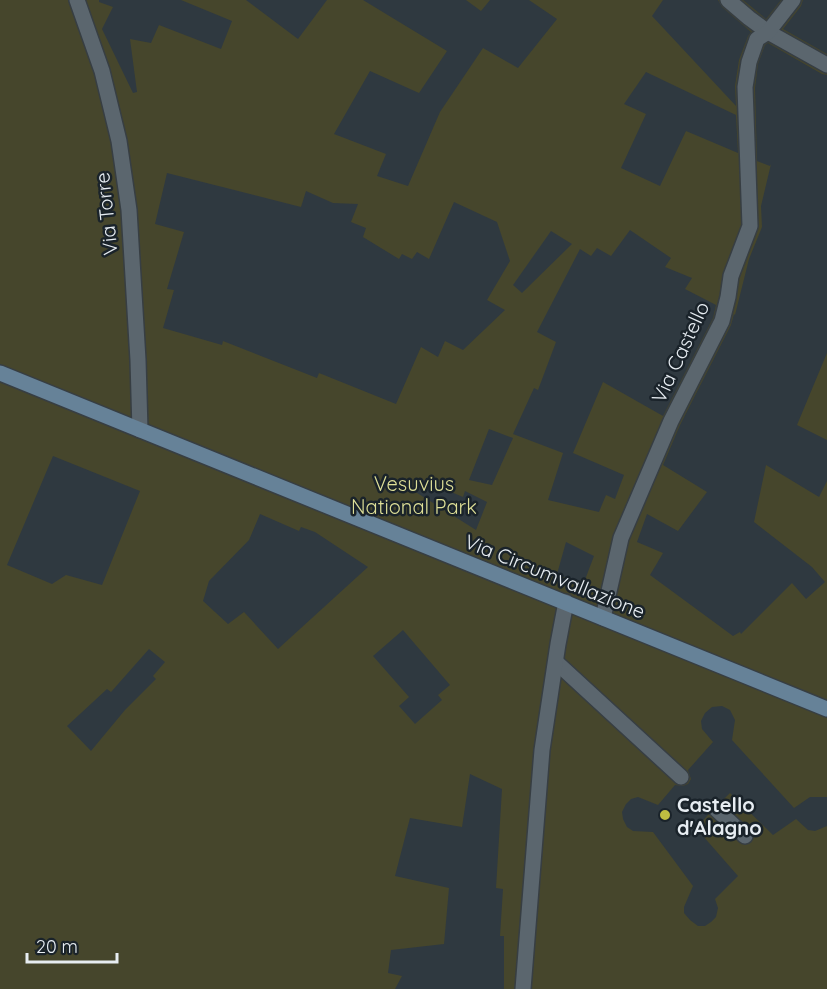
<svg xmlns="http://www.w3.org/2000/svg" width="827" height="989" viewBox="0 0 827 989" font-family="Quicksand,sans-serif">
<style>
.green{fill:#46462c}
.building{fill:#2f3940}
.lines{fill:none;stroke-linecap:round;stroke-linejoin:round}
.service-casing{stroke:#373e43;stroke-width:18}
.minor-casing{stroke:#373e43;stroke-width:18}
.tertiary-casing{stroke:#373e43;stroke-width:18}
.secondary-casing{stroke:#373e43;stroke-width:18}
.service{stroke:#5b666e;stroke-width:15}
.minor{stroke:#5b666e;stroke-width:15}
.tertiary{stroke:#5b666e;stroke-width:15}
.secondary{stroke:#668298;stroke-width:15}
.poi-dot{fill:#bfbe41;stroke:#1a232a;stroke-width:2}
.labels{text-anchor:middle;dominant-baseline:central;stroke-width:5;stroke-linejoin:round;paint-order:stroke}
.street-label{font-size:20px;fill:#e7edf2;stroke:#1a232a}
.park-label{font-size:20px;fill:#dedf97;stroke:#1a232a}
.poi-label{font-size:20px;font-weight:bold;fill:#e7edf2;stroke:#1a232a;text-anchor:start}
</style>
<rect width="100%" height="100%" fill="#1a232a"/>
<!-- green -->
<rect class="green" x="0" y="0" width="827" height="989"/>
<!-- building -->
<g class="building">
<path d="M99,0h82l51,21 -11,28 -62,-24 -8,18 -21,-4 7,53 -4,1 -31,-64 11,-22 -14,-5z"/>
<path d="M246,0h81l-29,39z"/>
<path d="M363,0h103l15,11 9,-11h39l28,19 -39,49 -35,-20 -43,64 -32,74 -31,-10 9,-22 -52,-20 36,-63 49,22 28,-42z"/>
<path d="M663,0h55l4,7 29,25 -3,4 -9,24 -4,26 1,20 -84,-90z"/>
<path d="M743,0h38l-15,19z"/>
<path d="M803,0h24v54l-44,-25 18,-23z"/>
<path d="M768,43l54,31 5,1v278l-30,72 30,15v41l-8,16 -53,-32 -12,57 58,45 13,15 -19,17 -14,-16 -51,51 -1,-2 -7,4 -83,-61 13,-22 -26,-11 10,-28 31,17 29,-39 -44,-27 17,-40 51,-100 3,-11 1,1 14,-56 13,-32 -1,-21 10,-42 -1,2 -13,-5 -2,-73 3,-24 7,-19z"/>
<path d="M646,72l90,43 2,38 -52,-22 -26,55 -39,-18 25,-54 -22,-10z"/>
<path d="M167,173l134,34 5,-16 27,12 25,1 -7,18 15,6 -3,9 36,22 3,-5 10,5 5,-7 12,7 25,-57 43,20 13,39 -23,39 18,10 -42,40 -18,-9 -7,16 -17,-10 -25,57 -77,-31 -2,5 -94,-37 -1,4 -59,-17 11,-38 -7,-1 17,-57 -29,-8z"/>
<path d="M630,230l41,28 -6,9 27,11 -7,11 31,16 -3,13 -50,98 -60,-34 -30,71 51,22 -9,24 -9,-4 -7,17 -51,-12 15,-47 -50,-19 21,-46 4,2 18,-48 -19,-10 43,-83 11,7 6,-8 14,8z"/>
<path d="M551,231l21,13 -50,49 -9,-8z"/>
<path d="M489,429l24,9 -21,47 -23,-5z"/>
<path d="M53,456l87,35 -38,94 -36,-10 -14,9 -45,-19z"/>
<path d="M421,479l42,18 2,-6 22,11 -11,28 -62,-39z"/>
<path d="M260,514l39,17 2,-4 14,5 53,35 -90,82 -34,-37 -16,12 -25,-23 6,-20 40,-41z"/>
<path d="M566,542l28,14 -11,29 -26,-11z"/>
<path d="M403,630l47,55 -12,10 4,5 -27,24 -16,-18 10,-9 -36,-41z"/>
<path d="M149,649l16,13 -12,14 3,3 -31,31 -34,41 -24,-25 40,-37 4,3z"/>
<path d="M722,706l8,4 5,10 -3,20 62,68 16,-11h17v29l-12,5 -7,-1 -12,-11 -23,16 -43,-42 -8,8 -5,-3 -9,3 -3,5 1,5 2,4 -12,13 42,48 -23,23 3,9 -2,9 -5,5 -6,4h-7l-8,-6 -6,-7v-6l9,-21 -40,-54 -20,-1 -6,-4 -4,-8 -1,-7 4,-8 5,-5 7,-2 20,8 17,-20 8,1 5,-2 3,-5 -3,-9 25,-28 -11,-13 -1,-8 4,-8 7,-6z"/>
<path d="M470,774l32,15 -6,99 7,1 -3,47h4v53h-109l7,-13 -14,-3 3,-23 53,-6 5,-56 -54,-12 15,-58 52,9z"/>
</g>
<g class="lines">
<defs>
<g id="service">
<path d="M556,662l125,115"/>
<path d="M715,808l30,28"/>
</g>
<g id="minor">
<path d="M77,0l25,71 17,70 10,69 9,150 2,70"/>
<path d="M728,0l21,18 19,14 59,33"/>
<path d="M603,618l18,-80 50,-117 51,-100 6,-24 3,-21 19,-50 -5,-139 4,-25 8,-23 11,-7 25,-32"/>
</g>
<path id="tertiary" d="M523,989l19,-239 16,-106 8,-42"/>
<path id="secondary" d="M0,373l827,336"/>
</defs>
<!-- service casing -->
<use href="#service" class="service-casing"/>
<!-- minor casing -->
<use href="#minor" class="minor-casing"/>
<!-- tertiary casing -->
<use href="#tertiary" class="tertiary-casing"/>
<!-- secondary casing -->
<use href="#secondary" class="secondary-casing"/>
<!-- service -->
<use href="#service" class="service"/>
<!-- minor -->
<use href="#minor" class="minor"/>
<!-- tertiary -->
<use href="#tertiary" class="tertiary"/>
<!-- secondary -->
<use href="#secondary" class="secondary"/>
</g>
<!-- markers -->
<circle class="poi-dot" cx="665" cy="815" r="6"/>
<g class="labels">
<!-- street labels -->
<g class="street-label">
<text transform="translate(106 214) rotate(-96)">Via Torre</text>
<text transform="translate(680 352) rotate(-65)">Via Castello</text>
<text transform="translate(555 576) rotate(22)">Via Circumvallazione</text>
</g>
<!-- park labels -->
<g class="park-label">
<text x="414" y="483">Vesuvius<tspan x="414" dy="23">National Park</tspan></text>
</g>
<!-- poi labels -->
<g class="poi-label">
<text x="677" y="804">Castello<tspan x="677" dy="23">d'Alagno</tspan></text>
</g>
</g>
<!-- scale -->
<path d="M27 953v9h90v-9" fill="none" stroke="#e7edf2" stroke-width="3"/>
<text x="36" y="953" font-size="18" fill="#e7edf2" stroke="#1a232a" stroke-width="4.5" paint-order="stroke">20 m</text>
</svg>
